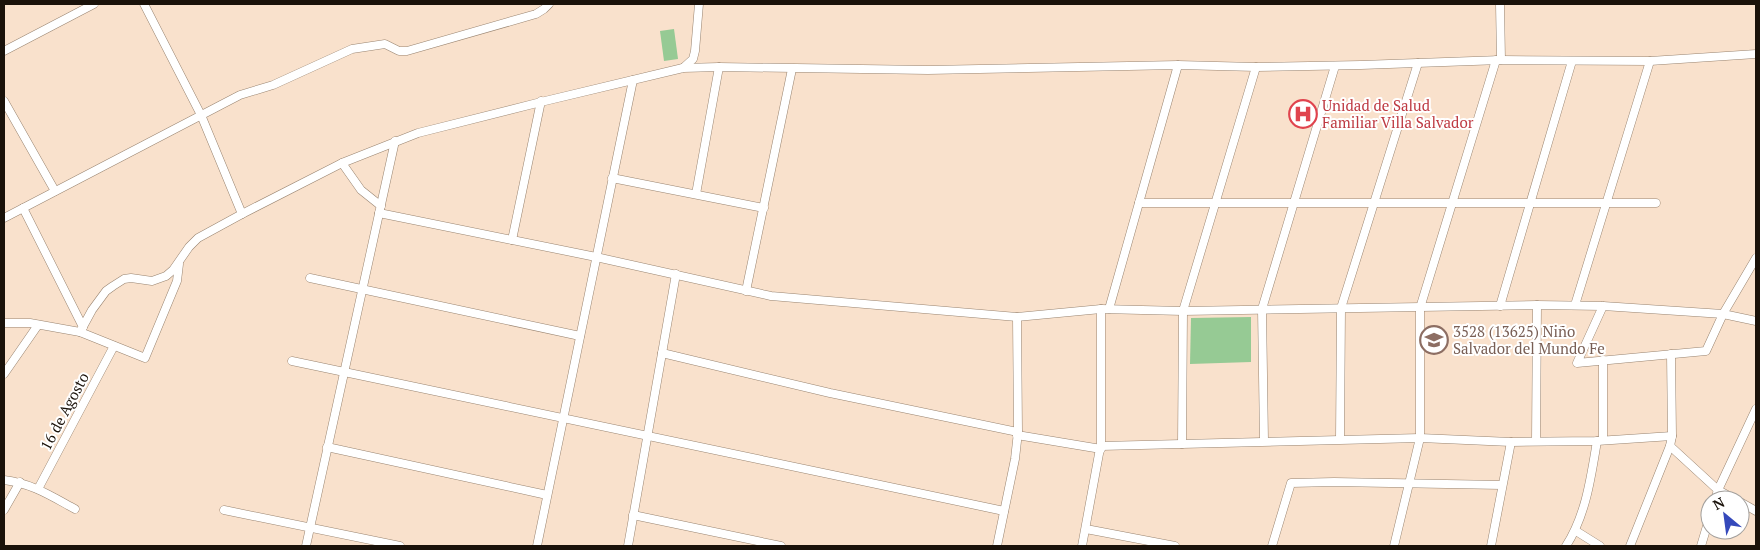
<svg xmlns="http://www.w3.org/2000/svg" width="1760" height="550" viewBox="0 0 1760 550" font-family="'PT Serif',serif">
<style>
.green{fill:#96ca94}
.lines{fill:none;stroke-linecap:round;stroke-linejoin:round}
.minor-casing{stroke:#998470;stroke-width:9}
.minor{stroke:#fff;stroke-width:8}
.labels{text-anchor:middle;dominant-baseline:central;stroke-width:4;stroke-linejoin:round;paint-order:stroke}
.health-label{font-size:15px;fill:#be3a42;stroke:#fff;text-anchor:start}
.education-label{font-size:15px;fill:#785e54;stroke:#fff;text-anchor:start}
.street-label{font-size:15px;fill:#1a120a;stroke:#fff}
</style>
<rect width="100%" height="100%" fill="#f9e1cc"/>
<!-- green -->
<g class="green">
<path d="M674,29l4,30 -14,2 -4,-30z"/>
<path d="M1251,317v45l-61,2 1,-46z"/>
</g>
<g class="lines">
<defs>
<g id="minor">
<path d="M144,4l57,111 41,99"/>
<path d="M1500,4l1,56"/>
<path d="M4,51l90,-47"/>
<path d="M683,68l10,-9 2,-8 4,-47"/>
<path d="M4,101l51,90"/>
<path d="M342,163l19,27 20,16"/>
<path d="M612,178l152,30"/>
<path d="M696,194l23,-127"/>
<path d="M1139,203h517"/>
<path d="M23,208l60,119"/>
<path d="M379,213l217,44 175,39 246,21 84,-8 82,2 354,-6 66,1 120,8 33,7"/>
<path d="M4,218l236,-123 33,-10 79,-36 33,-5 14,7h8l129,-37 8,-5 5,-5"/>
<path d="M512,240l29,-139"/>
<path d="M310,278l270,58"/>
<path d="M746,291l46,-222"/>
<path d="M1575,305l75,-244"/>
<path d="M1500,306l72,-245"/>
<path d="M1603,306l-26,57 129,-12 17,-37 33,-56"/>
<path d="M1109,309l69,-244"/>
<path d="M4,323h26l50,9 65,26 32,-77 2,-17"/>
<path d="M80,332l12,-22 14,-19 7,-5 11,-7 7,-1 21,3 14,-5 7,-6 16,-23 9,-9 44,-24 100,-51 76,-30 127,-32 138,-33 36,-1 209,3 250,-5 78,2 105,-2 140,-5 149,1 106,-7"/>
<path d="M662,353l168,40 188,39"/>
<path d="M1603,360v80"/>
<path d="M292,361l712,150"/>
<path d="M4,374l34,-49"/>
<path d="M1017,435l84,14"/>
<path d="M1340,439l1,-131 77,-245"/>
<path d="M1264,441l-2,-132 73,-243"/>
<path d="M1536,441l1,-136"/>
<path d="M1182,444l1,-133 73,-244"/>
<path d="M1101,446l319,-8 91,4 86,-1 75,-5"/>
<path d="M1670,446l48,44 18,10"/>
<path d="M327,447l220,48"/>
<path d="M4,480c27,3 47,16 71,29"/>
<path d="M38,489l76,-143"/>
<path d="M1715,500l3,-10 38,-81"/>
<path d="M1740,502l16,9"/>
<path d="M4,510l16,-28"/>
<path d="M224,510l176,36"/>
<path d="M633,515l148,31"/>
<path d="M1086,529l89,17"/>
<path d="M1576,531l24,15"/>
<path d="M306,546l89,-405"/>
<path d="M537,546l96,-466"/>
<path d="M628,546l48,-272"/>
<path d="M997,546l18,-87 3,-27 -1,-115"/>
<path d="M1082,546l19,-103v-134"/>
<path d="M1272,546l19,-63 43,-1 168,3"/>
<path d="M1394,546l26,-108v-130l76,-248"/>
<path d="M1491,546l20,-104"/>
<path d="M1566,546c20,-31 25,-69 31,-105"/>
<path d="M1630,546l40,-100 2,-10 -1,-82"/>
<path d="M1701,546l9,-30"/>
</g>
</defs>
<!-- minor casing -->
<use href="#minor" class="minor-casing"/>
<!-- minor -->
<use href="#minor" class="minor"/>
</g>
<!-- icons -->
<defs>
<symbol id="hospital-ring" viewBox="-11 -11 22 22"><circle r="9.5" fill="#fff" stroke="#e0444e" stroke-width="1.5"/><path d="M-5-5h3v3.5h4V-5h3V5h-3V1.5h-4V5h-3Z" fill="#e0444e"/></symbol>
<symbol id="school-ring" viewBox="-11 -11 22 22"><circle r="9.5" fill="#fff" stroke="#8d6e63" stroke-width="1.5"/><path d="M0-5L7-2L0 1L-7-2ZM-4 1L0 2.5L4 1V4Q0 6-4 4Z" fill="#8d6e63"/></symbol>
</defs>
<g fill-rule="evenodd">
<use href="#hospital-ring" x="1287" y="98" width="32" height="32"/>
<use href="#school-ring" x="1418" y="324" width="32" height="32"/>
</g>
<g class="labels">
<!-- health labels -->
<g class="health-label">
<text x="1322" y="105">Unidad de Salud<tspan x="1322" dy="17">Familiar Villa Salvador</tspan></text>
</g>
<!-- education labels -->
<g class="education-label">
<text x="1453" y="331">3528 (13625) Niño<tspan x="1453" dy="17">Salvador del Mundo Fe</tspan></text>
</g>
<!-- street labels -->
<g class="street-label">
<text transform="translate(64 411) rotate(-62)">16 de Agosto</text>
</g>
</g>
<!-- border -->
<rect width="1760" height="550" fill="none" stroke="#1a120a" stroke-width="10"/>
<!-- north arrow -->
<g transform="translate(1725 515) rotate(331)"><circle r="24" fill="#ffffff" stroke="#a3a09d"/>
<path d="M0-4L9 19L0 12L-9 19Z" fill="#3549bb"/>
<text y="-8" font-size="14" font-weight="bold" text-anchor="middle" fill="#1a120a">N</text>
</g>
</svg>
